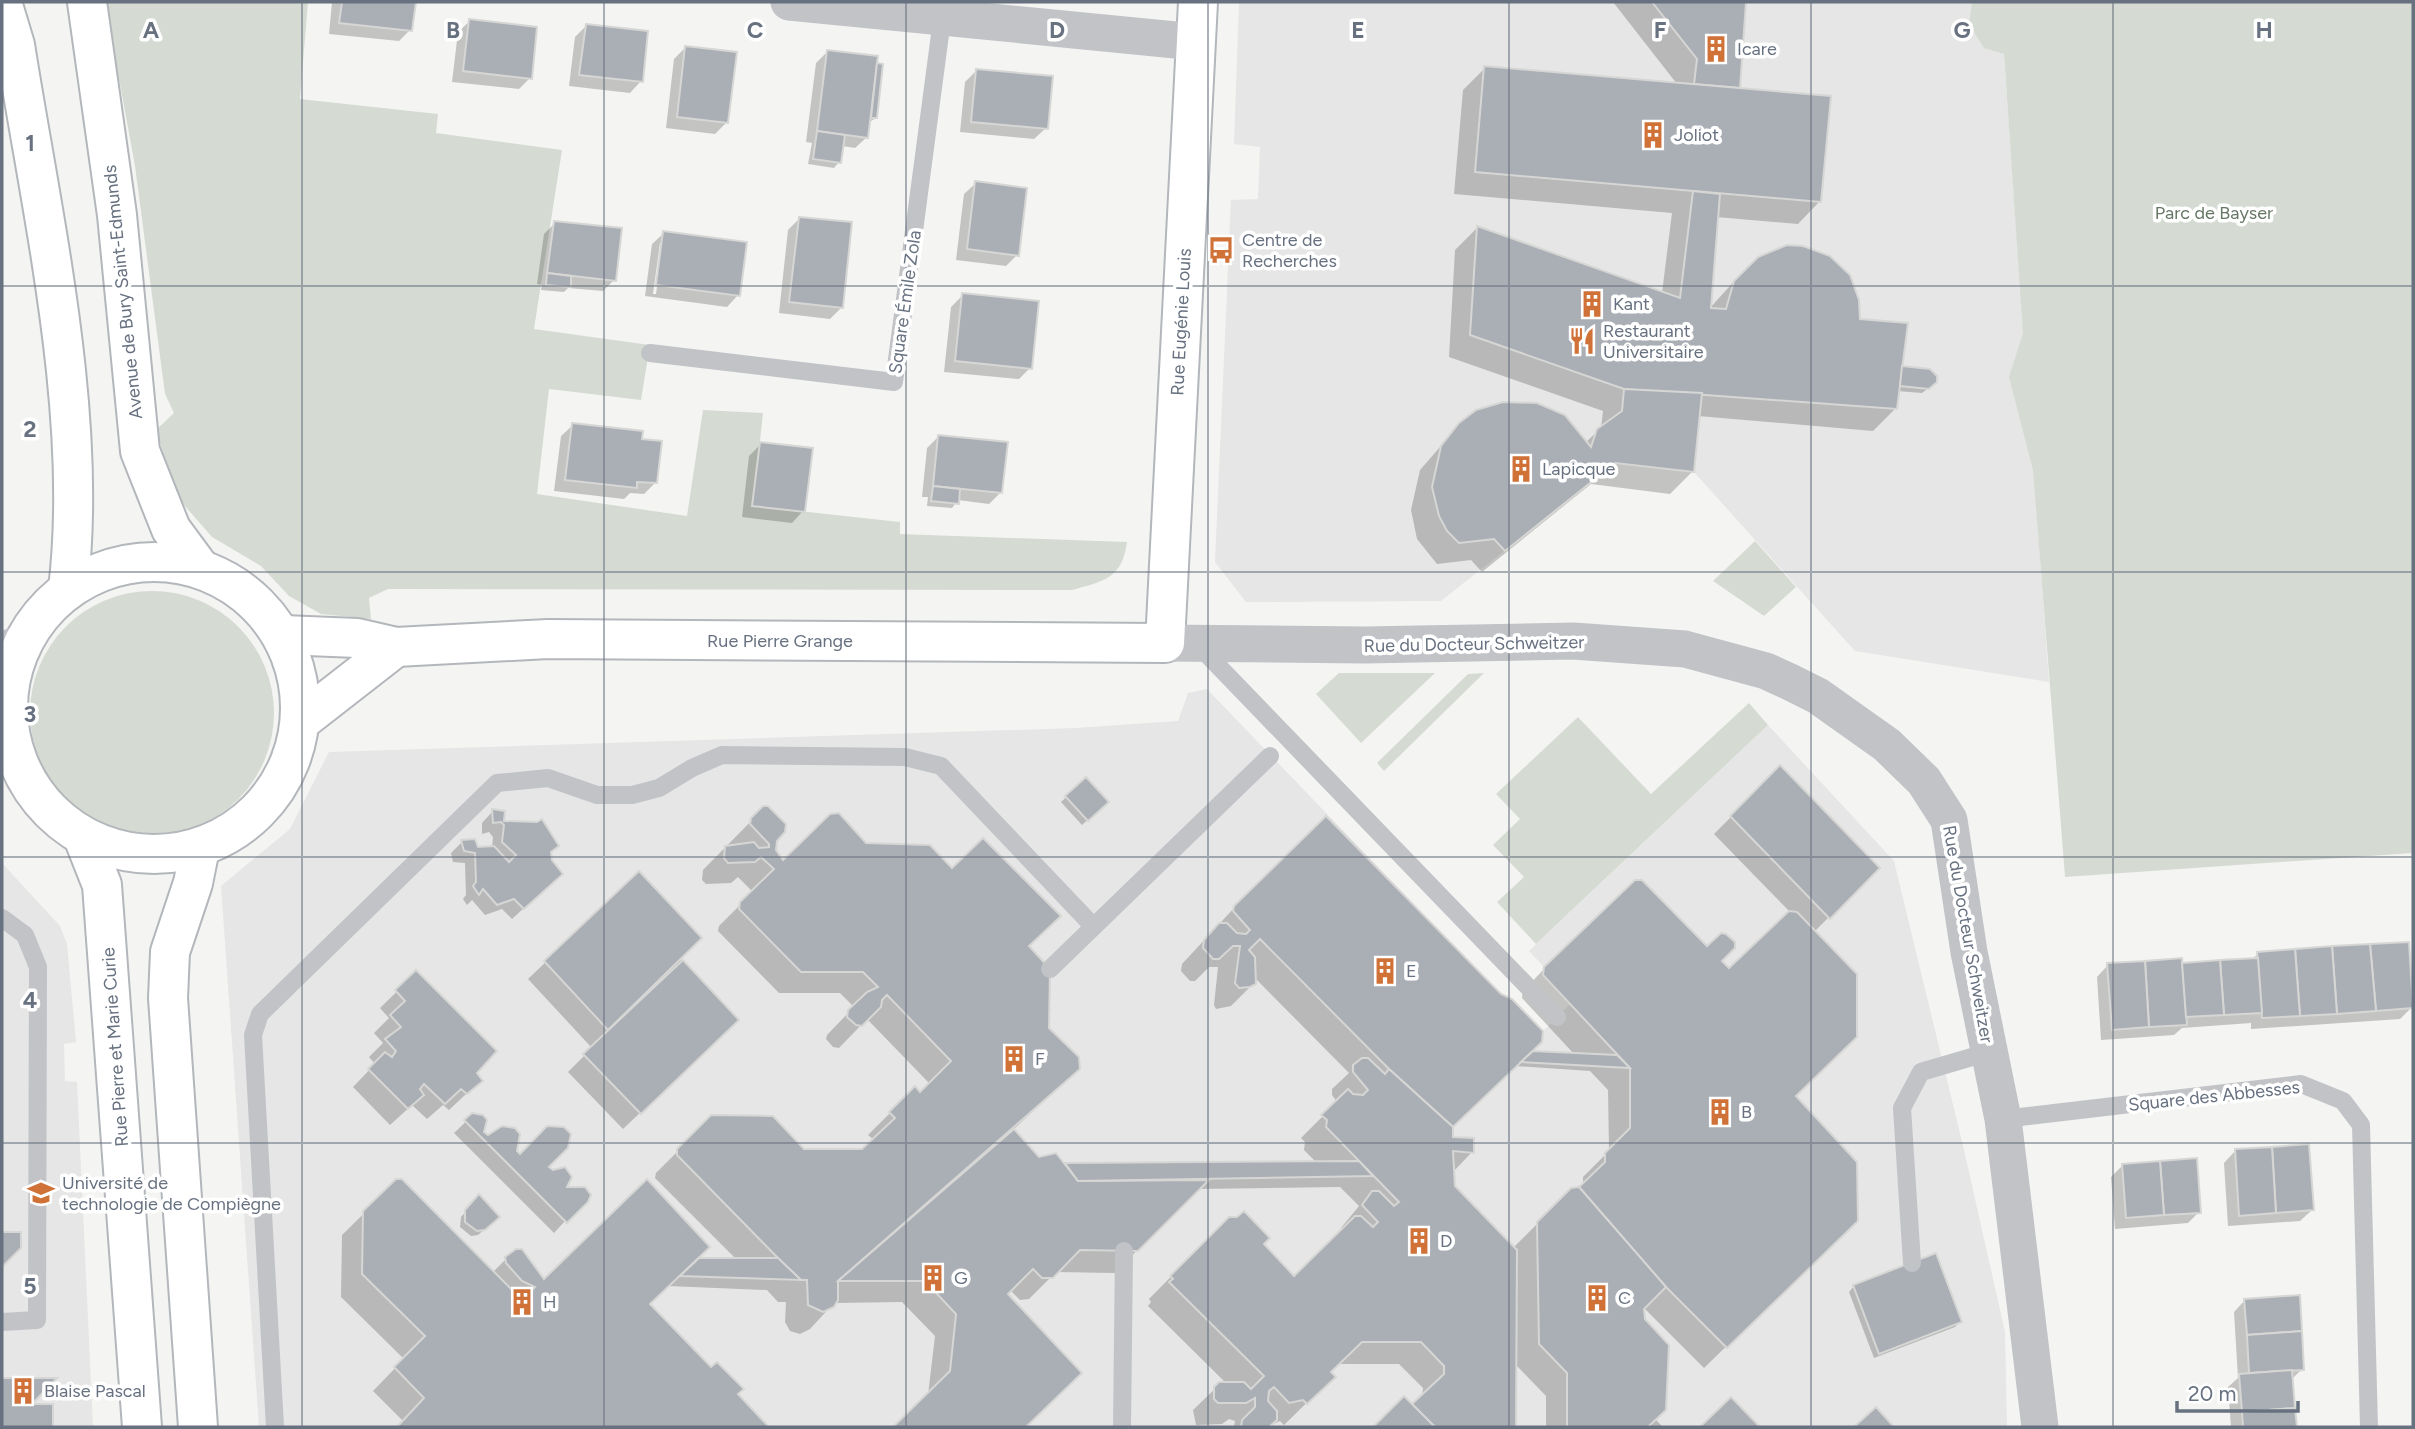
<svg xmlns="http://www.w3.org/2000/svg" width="2415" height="1429" viewBox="0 0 2415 1429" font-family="Figtree,sans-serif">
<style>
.built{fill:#e5e6e5}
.green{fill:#d5dbd3}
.shadow{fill:#0003;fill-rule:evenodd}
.building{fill:#aaaeb5;stroke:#d6d6d4;stroke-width:2}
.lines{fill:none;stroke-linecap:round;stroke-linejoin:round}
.secondary-casing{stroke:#b3b6bb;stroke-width:42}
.lane{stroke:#c1c3c7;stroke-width:18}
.street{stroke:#c1c3c7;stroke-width:37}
.secondary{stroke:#fff;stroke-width:38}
.grid{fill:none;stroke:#677180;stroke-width:2;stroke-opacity:0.55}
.labels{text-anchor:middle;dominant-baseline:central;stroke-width:7;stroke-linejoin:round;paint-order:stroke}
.poi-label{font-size:18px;fill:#677180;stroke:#fff;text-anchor:start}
.park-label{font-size:18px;fill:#667865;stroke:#fff}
.street-label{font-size:18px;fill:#677180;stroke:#fff}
.grid-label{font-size:23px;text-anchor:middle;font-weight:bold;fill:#677180;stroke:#fff;stroke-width:7;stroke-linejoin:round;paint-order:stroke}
</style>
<rect width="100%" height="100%" fill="#f4f5f2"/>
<!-- built -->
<g class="built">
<path d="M1239,2h761l49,680 -194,-31 -161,-179 -79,-9 -174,138 -195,1 -31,-40 16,-362 27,-1 2,-52 -26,-3z"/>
<path d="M1207,689l293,305 12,5 31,32 27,-27 -27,-29 1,-8 -15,-16 239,-226 126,136 70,289 41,182 2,95h-1748l-38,-541 69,-57 39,-77 747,-24 102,-7 10,-28z"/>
<path d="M2,863l58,63 7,18 9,98 -12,2 1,37 12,1 16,345h-91z"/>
</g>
<!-- green -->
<g class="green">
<path d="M105,2h203l-8,97 138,15 -2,19 126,17 -28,179 116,16 -9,55 -92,-11 -12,105 150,22 16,-106 60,3 -10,93 147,16v12l227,8c-5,37 -23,39 -55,48l-684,-1 -19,9 2,21 -50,-5 -32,-18 -28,-30 -49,-29 -35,-40 -21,-67 18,-17 -9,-19 -30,-228z"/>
<path d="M1972,2h441v851l-348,24 -32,-407 -24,-93 14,-44 -19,-279 -20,-6 -15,-24z"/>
<path d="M1755,541l41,46 -32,29 -51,-35z"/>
<circle cx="152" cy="713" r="122"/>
<path d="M1339,673h96l-74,70 -45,-49z"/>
<path d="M1484,673l-100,98 -7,-8 91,-89z"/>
<path d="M1749,703l19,22 -232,219 -39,-42 27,-25 -31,-32 27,-26 -24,-25 82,-77 73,77z"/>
</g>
<!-- shadow -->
<g class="shadow">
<path d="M332,2h82l-4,28 -11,11 -70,-7z"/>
<path d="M1613,2h131l-6,88 82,111 -22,23 -82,-7 -7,92 39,-43 26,-16 29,-2 56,73 41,46 30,20 -8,6 -25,-2 -2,18 -22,22 -175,-15 -6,56 -22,22 -79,-10 -109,88 -11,-12 -34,4 -20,-25 -6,-29 9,-40 40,-46 125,19 16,-15 2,-17 -154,-54 6,-107 22,-22 185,65 10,-80 -218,-19 9,-104 22,-22 192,16z"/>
<path d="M470,21l60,57 -11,11 -67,-7 6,-50z"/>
<path d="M586,26l55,55 -11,12 -61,-7 6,-49z"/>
<path d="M685,48l42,74 -12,12 -49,-6 8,-69z"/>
<path d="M827,52l50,13 -1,53 -8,5 -1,14 -12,11 -13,-2 -3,16 -5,6 -26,-4 4,-21 -6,-1 10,-79z"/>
<path d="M977,70l69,58 -12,11 -74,-7 5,-50z"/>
<path d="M976,183l41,72 -11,11 -50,-6 8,-66z"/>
<path d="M800,218l41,90 -11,11 -51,-6 9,-83z"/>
<path d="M555,223l59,57 -11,11 -35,-3 -4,4 -23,-2 1,-5 -5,-1 7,-50z"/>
<path d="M664,233l74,62 -11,12 -82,-11 7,-52zM660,243h3l-7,51h-3z"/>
<path d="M963,295l67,73 -11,11 -75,-7 7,-65z"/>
<path d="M573,425l67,16 16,41 -12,12 -14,-1 -6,6 -70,-8 7,-55z"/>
<path d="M939,436l62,56 -12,12 -31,-4 -6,8 -25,-2 1,-9h-6l5,-49z"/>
<path d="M761,444l42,67 -11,12 -50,-6 7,-61z"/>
<path d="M1780,768l98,100 -64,64 -20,164 39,147 -129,125 -61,-61 12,112 8,8h-117v-31l-31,-32 -1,63h-138l28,-29 8,9 10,-10 1,-9 -24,-24h-61l-9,9 4,4 -49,48 -4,-4 -13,6h-33l1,-6 -6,-2 -7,5 -26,1 -3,-15 27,-26h7l-79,-78 3,-4 -2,-3 69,-70 44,15 32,34 49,-48 -2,-2 18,-22 -19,-19 -143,2 -82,84 -59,-1 -27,27 -9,1 -10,-10 -5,5 75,77 -56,55h-129l33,-32 7,-59 -33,-34 -68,1 -24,26 -10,5 -10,-3 -5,-9 1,-20h-8l-11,-12 -99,-4 -20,19 119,122h-370l6,-6 -30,-30 31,-32 -63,-62 1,-62 55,-54 96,91 14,-14 36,23 153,-22h40l-81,-81 1,-5 56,-56 92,34h58l12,-11 -6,-5 22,-22 40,-29 -63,-65 -28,29 -6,-1 -7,-8 1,-4 27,-28 -14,-14h-61l-61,-62 1,-5 34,-34 -15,-15 -7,6 -25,1 -4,-4 1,-10 61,-62 11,33 -1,10 9,12 83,-18 161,101 21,82 30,40 -65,62 25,29 27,6 252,-2 -13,-13 1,-8 -4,-4 36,-36 -5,-7v-6l17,-16 -95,-96v6l-23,23 -15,3 -2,-4 4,-38h-9l-14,14h-5l-9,-10 1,-7 53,-57 294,146 46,2 -53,-57 1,-7 22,-23 175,-7 9,10 61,-59 -76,-78zM1515,1066l75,5 18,19 1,61 -26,26v9l-11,3 -57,57v4l-62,-63v-15l19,-20 -20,-13 -1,-12z"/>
<path d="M1086,779l21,23 -25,23 -21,-23z"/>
<path d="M493,811l9,12 47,30v32l-37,34 -10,-10 -17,6 -13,-15 -5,5 -4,-6 3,-4 -1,-32 -12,-1 -2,-9 11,-11 14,7 16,-1 1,-11 -4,-5 -7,2v-11z"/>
<path d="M639,873l40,85 58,62 -114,109 -55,-57 24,-24 -64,-69z"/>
<path d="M2258,954l153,54 -11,11 -149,10v-6l-69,5 -8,7 -73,5 -4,-63 11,-12 143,-5z"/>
<path d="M416,973l64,108 -31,29 -6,-5 -16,14 -15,-14 -22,20 -37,-38 22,-23 -6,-7 14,-14 -9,-10 15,-15 -9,-10z"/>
<path d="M473,1115l15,23 9,-9 13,-2 8,8 -3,17 5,4 28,-28 12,-2 9,9 -22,32 18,22 24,6 -35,38 -100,-100z"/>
<path d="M2235,1151l77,59 -12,11 -72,5 -4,-63z"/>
<path d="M2123,1165l76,47 -11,11 -73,6 -4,-52z"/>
<path d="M479,1197l19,20 -20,18 -7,1 -11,-9 1,-10z"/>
<path d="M1854,1286l106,36 -5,5 -81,31 -25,-66z"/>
<path d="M2245,1300l57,69 -11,11 4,47h-64l-3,-40 10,-9 -4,-66z"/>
</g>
<!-- building -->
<g class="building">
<path d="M342,2h74l-4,29 -73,-8z"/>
<path d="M1652,2h94l-6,86 -46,-4 3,-25z"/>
<path d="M469,19l68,8 -5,52 -69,-8z"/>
<path d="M586,24l62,7 -5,51 -64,-7z"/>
<path d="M685,46l52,6 -9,71 -51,-6z"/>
<path d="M827,50l51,6 -10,82 -51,-7z"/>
<path d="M877,63l6,1 -6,54h-6z"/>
<path d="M1484,66l347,30 -10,106 -346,-30z"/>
<path d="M976,69l77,7 -5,53 -77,-7z"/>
<path d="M817,131l28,4 -4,28 -28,-4z"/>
<path d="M975,181l52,7 -8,68 -52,-7z"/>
<path d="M1693,191l27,3 -9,114 15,1 8,-28 24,-24 29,-12 16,1 27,10 20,19 9,25 1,19 48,4 -11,86 -273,-20 -154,-54 7,-109 203,72z"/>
<path d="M799,217l53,5 -9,86 -54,-6z"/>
<path d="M554,221l68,7 -6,53 -69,-8z"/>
<path d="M663,231l84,11 -7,54 -84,-11z"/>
<path d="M547,273l24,3v11l-25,-2z"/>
<path d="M962,293l77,8 -7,68 -77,-8z"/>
<path d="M1902,366l28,3 7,7v6l-8,7 -29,-3z"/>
<path d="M1624,389l78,4 -8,79 -79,-9 -110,88 -11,-12 -35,4 -12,-12 -8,-15 -7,-29 9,-41 18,-23 17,-13 27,-8 34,1 28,12 26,32 6,-18 25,-18z"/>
<path d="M572,423l71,8 -1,8 20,2 -5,42 -20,-1v6l-72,-8z"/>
<path d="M938,435l70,7 -6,51 -69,-7z"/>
<path d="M760,442l53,6 -8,64 -53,-6z"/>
<path d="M933,486l27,3 -1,15 -28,-3z"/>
<path d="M1780,765l100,103 -50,51 -100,-103z"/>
<path d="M1086,777l23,25 -21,19 -23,-25z"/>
<path d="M763,806h5l18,18 -1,8 -8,9 -1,9 7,10 47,-46 9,-1 27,30 64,2 22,23 31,-30 78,78 -32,30 21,23 -1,59 30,29 1,12 -242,212v19l-4,7 -11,5 -15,-7 -1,-25h-6l-23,-22 -101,-103v-6l34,-34 62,1 31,33h58l33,-31 -6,-6 26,-26 5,6 31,-31 -64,-66 -5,5 -1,7 -19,19 -6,-1 -9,-8 1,-7 19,-18 11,-5 -15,-15h-62l-62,-63 1,-7 34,-33 -13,-12 -6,5 -27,1 -4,-5 1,-12 29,-4 5,6 10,-1v-3l-19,-20 1,-6z"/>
<path d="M492,809l13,2 -1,10 33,1 5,-3 17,27 -8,6 1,8 11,14 -39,35 -10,-10 -17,6 -14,-16 -4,6 -6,-9 3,-4 -1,-29 -11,-2 -3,-11 14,-1 3,8 16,-1 15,16 7,-7 -14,-13 2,-17 -3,-3 -8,1z"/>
<path d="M1326,816l175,178 11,5 31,32 -1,11 -89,85 -64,-58 -129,-130 -11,11 6,7 1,27 -6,3 -11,1 -4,-5 5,-37h-7l-14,13h-6l-10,-11 1,-8 15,-17h8l10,10 9,1 4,-4 -17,-19 1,-5z"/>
<path d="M639,871l63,67 -94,92 -64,-69z"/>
<path d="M1635,880h7l65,66 14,-13 5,1 9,8v6l-13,13 7,7 60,-57 8,1 60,62v63l-61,59 61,66 1,59 -131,127 -61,-61 -87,-100 26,-25v-9l25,-25v-60l-87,-93 1,-8z"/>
<path d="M2409,942l4,66 -37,3 -6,-67z"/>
<path d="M2370,944l6,67 -39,3 -5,-68z"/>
<path d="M2332,946l5,68 -37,2 -5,-67z"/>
<path d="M2295,949l5,67 -38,2 -5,-66z"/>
<path d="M2182,958l5,67 -38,2 -4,-66z"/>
<path d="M2258,958l4,55 -38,2 -4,-55z"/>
<path d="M683,960l56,60 -98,94 -58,-60z"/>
<path d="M2220,960l4,55 -38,2 -4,-54z"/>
<path d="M2145,961l4,66 -37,3 -5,-67z"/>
<path d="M416,970l81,81 -20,22 6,8 -16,13 -6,-5 -16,15 -21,-20 -4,5 4,6 -16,14 -40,-40 17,-17 7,5 4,-6 -11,-12 16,-12 -11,-12 15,-14 -10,-11z"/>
<path d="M1533,1051l84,4 13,13 -109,-6z"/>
<path d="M1362,1058h6l17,16 4,-5 64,58v10l21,1v15l-21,-2 2,35 62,64 -1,177h-81l-23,-23 32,-30v-8l-23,-24h-59l-31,30 5,5 -29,27 -4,-4 -14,3 -15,-16 -5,4 -1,10 9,10v9l-8,7h-28l1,-7 13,-13v-9l-9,5h-28l-4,-4v-12l5,-5h25l7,7 13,-13 -95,-94 4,-3 -3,-3 59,-59h8l7,-6 26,27 -6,6 30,32 61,-60h6l12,11 5,-5 -16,-17 10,-14h7l15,15 5,-4 -73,-75 1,-7 -6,-5 27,-26 5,5 10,1 5,-5 -15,-18v-7z"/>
<path d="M472,1113l11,2 4,5 -3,12 4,3 14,-9 13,2 5,6 -3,17 3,3 27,-28 17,1 7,7 -3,14 -19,19 4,3 12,-3 7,10 -5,10h18l6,8 -3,7 -21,21 -103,-103z"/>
<path d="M1014,1129l25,28 17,-4 22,28 131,-1 -71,71 -58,-1 -27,28h-11l-9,-9 -25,25 74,79 -56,54h-133l57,-56 6,-57 -31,-33h-87z"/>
<path d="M2309,1144l5,66 -38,3 -4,-66z"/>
<path d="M2272,1147l4,66 -37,3 -4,-67z"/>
<path d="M2197,1158l4,55 -37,2 -4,-54z"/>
<path d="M1359,1161l14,15 -295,5 -13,-18z"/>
<path d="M2160,1161l4,54 -38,3 -4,-54z"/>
<path d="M396,1179h6l120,121 13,-13 -13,-6 -16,-18 -1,-6 11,-8h6l22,30 103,-100 63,68 -60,57 61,63 6,-5 27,27 -6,5 31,33h-372l27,-29 -30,-31 31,-31 -63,-62 1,-63z"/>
<path d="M1579,1187l87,100 -22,22 1,10 24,26 -3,65 -18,17h-81v-54l-28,-29 -2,-122 34,-34z"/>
<path d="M479,1194l21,23 -15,13 -8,1 -12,-9v-12z"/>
<path d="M2,1232h19v16l-19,19z"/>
<path d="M1936,1253l26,69 -83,32 -26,-69z"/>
<path d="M699,1258h79l23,22 -121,-4z"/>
<path d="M2300,1295l2,36 -55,4 -3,-36z"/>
<path d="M2302,1331l2,39 -55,3 -2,-38z"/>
<path d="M2292,1370l3,38 -53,4 -3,-38z"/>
<path d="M2,1378h55l-25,26h21v23h-51z"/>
<path d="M1404,1396l31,31h-62z"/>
<path d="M1731,1397l29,30h-60z"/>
<path d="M1876,1407l18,20h-40z"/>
<path d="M2295,1408l2,19h-54l-1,-15z"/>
</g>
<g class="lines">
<defs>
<g id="secondary">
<path d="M2,2l13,43c27,171 74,372 53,544"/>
<path d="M87,2l30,213 23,236 31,78 28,38"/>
<circle cx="154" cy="708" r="146"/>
<path d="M283,635l74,3 39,9 152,-8 617,4 33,-641"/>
<path d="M301,721l95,-74"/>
<path d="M83,837l19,48 40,542"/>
<path d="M198,1427l-30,-429 2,-46 23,-69 7,-35"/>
</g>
</defs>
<!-- secondary casing -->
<use href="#secondary" class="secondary-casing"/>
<!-- lane -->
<g class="lane">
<path d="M650,353l244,29 49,-370"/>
<path d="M1198,645l359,372"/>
<path d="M2,918l23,17 13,32 -1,353 -35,2"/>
<path d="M1050,969l220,-213"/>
<path d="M2003,1119l298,-35 42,17 18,24 8,302"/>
<path d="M1912,1263l-10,-155 19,-36 68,-20"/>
<path d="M275,1427l-22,-392 7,-21 237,-231 51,-5 49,17h35l27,-7 33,-20 30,-13 183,2 36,9 152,160"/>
<path d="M1122,1427l2,-176"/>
</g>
<!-- street -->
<g class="street">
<path d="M789,2l407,40"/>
<path d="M1165,643l200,2 208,-4 112,8 81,22 24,11 28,14 69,49 37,36 25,39 20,132 34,167 37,308"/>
<path d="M2,650l19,-6"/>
<path d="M2,735l9,9"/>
</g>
<!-- secondary -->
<use href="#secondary" class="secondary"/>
</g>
<!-- grid -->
<path class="grid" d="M302,2v1425M604,2v1425M906,2v1425M1208,2v1425M1509,2v1425M1811,2v1425M2113,2v1425M2,286h2411M2,572h2411M2,857h2411M2,1143h2411"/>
<!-- icons -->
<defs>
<symbol id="building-bare" viewBox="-9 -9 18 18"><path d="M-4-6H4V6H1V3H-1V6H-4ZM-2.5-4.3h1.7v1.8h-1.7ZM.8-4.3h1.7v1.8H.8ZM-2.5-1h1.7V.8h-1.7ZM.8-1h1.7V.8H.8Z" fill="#d07137" stroke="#fff" stroke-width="2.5" paint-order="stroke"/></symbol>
<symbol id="bus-bare" viewBox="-9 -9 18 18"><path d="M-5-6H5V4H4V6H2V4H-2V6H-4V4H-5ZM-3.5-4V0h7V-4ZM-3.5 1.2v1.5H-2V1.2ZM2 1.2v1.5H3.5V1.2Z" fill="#d07137" stroke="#fff" stroke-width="2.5" paint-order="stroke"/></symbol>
<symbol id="restaurant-bare" viewBox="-9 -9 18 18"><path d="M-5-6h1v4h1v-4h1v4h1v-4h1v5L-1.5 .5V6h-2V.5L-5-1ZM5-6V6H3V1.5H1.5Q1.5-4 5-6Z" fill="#d07137" stroke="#fff" stroke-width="2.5" paint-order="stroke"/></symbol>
<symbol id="university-bare" viewBox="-9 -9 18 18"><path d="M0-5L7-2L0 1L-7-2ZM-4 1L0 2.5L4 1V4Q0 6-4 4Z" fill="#d07137" stroke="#fff" stroke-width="2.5" paint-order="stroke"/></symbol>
</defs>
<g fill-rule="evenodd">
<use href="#building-bare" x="1697" y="30" width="38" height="38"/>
<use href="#building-bare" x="1634" y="116" width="38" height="38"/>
<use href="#bus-bare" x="1202" y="231" width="38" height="38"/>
<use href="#building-bare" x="1573" y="285" width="38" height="38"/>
<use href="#restaurant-bare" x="1563" y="322" width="38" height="38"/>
<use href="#building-bare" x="1502" y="450" width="38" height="38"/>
<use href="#building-bare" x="1366" y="952" width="38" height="38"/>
<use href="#building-bare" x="995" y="1040" width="38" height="38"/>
<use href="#building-bare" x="1701" y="1093" width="38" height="38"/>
<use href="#university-bare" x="22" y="1174" width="38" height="38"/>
<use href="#building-bare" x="1400" y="1222" width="38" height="38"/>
<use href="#building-bare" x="914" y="1259" width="38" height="38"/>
<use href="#building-bare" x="1578" y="1279" width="38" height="38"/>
<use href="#building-bare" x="503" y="1283" width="38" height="38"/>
<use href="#building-bare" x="4" y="1372" width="38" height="38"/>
</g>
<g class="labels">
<!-- poi labels -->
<g class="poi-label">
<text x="1737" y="49">Icare</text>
<text x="1674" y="135">Joliot</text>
<text x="1242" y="240">Centre de<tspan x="1242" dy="21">Recherches</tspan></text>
<text x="1613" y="304">Kant</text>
<text x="1603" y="331">Restaurant<tspan x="1603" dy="21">Universitaire</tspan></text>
<text x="1542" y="469">Lapicque</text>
<text x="1406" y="971">E</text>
<text x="1035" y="1059">F</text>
<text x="1741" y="1112">B</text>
<text x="62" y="1183">Université de<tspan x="62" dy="21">technologie de Compiègne</tspan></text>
<text x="1440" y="1241">D</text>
<text x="954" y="1278">G</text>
<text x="1618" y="1298">C</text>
<text x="543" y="1302">H</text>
<text x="44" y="1391">Blaise Pascal</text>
</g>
<!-- park labels -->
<g class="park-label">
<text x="2214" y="213">Parc de Bayser</text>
</g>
<!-- street labels -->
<g class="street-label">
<text transform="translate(123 292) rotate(-96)">Avenue de Bury Saint-Edmunds</text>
<text transform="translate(905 302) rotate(-82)">Square Émile Zola</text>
<text transform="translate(1181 322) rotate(-87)">Rue Eugénie Louis</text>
<text x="780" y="641">Rue Pierre Grange</text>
<text transform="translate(1474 644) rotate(-1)">Rue du Docteur Schweitzer</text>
<text transform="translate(1968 934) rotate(80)">Rue du Docteur Schweitzer</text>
<text transform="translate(115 1047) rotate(-94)">Rue Pierre et Marie Curie</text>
<text transform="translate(2214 1096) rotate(-6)">Square des Abbesses</text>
</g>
</g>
<g class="grid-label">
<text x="151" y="38">A</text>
<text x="453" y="38">B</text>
<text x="755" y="38">C</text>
<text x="1057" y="38">D</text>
<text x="1358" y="38">E</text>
<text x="1660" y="38">F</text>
<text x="1962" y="38">G</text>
<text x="2264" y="38">H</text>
<text x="30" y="151">1</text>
<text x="30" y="437">2</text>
<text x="30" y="722">3</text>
<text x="30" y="1008">4</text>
<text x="30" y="1294">5</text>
</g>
<!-- border -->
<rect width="2415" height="1429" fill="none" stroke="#677180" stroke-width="7"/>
<!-- scale -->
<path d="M2177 1401v10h121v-10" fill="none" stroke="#677180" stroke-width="3.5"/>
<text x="2188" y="1401" font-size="21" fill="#677180" stroke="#ffffff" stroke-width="5" paint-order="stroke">20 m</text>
</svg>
